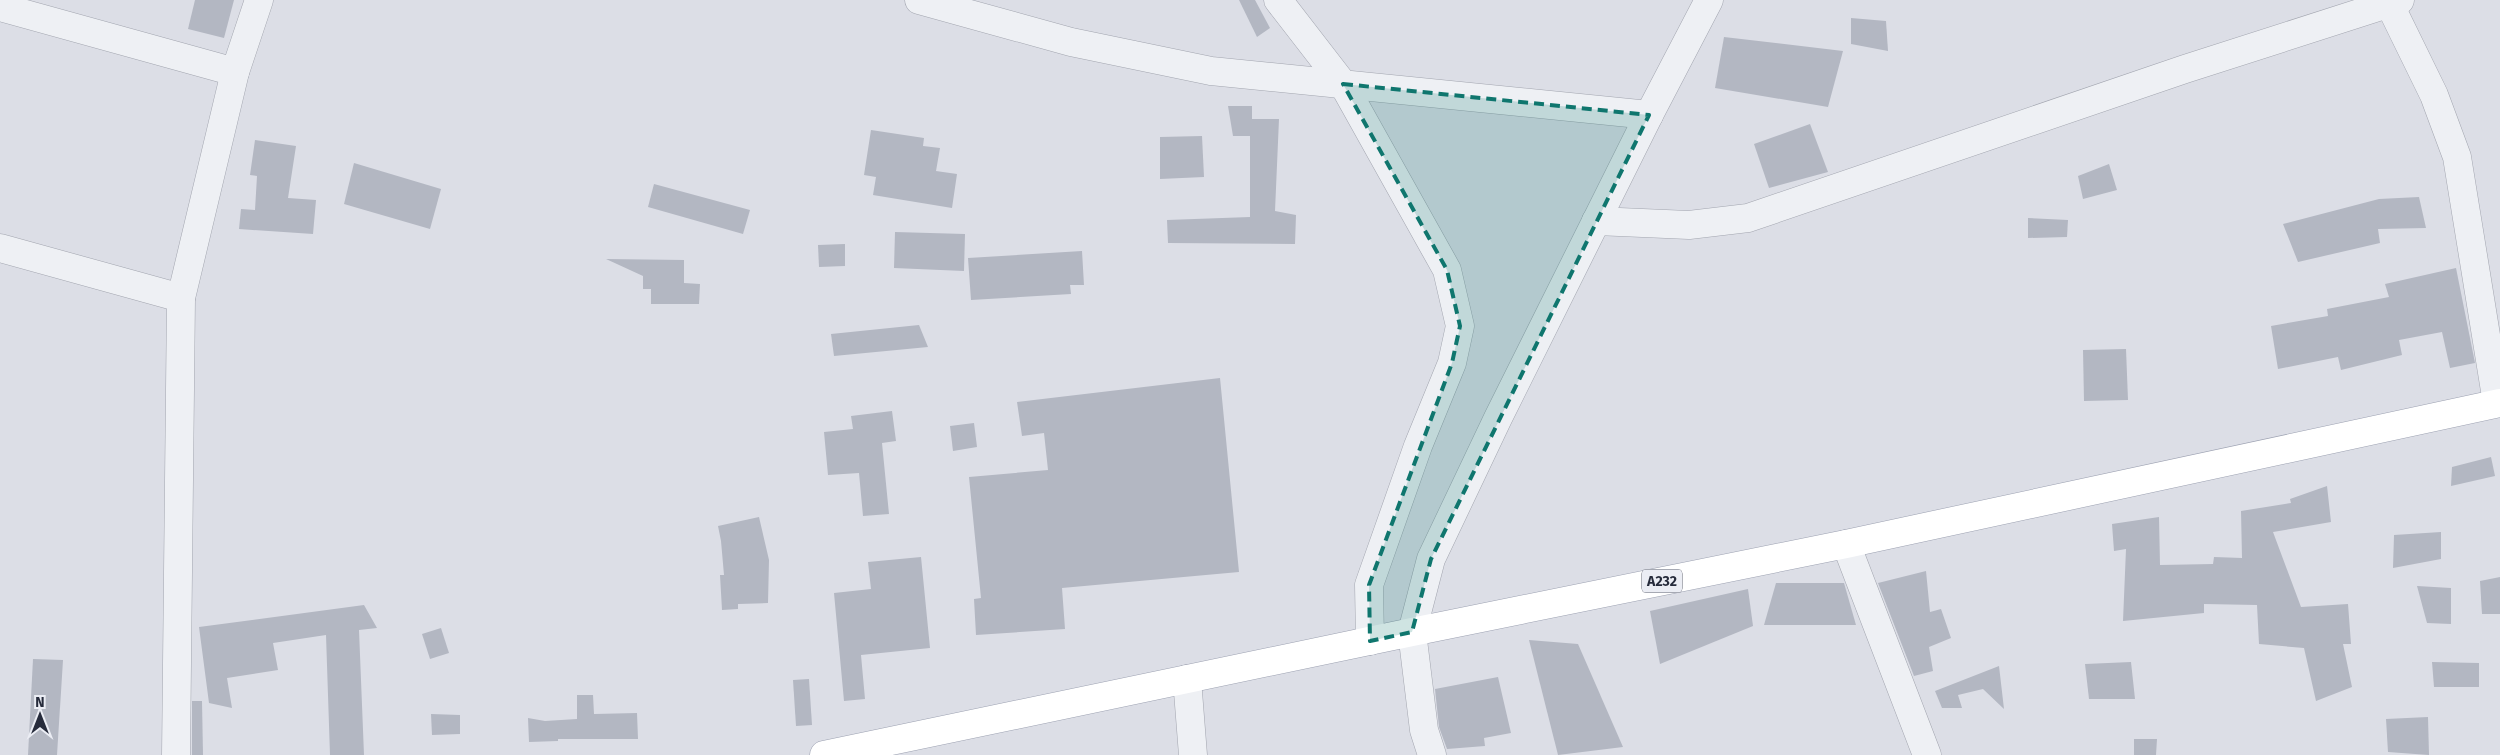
<svg xmlns="http://www.w3.org/2000/svg" width="2500" height="755" viewBox="0 0 2500 755" font-family="'Fira Sans',sans-serif">
<style>
.building{fill:#b3b7c2}
.lines{fill:none;stroke-linecap:round;stroke-linejoin:round}
.minor-casing{stroke:#a2a5af;stroke-width:29}
.major-casing{stroke:#9ca1b1;stroke-width:29}
.minor{stroke:#eef0f4;stroke-width:28}
.major{stroke:#fff;stroke-width:28}
.marked{fill:#0f766e;fill-opacity:0.2;stroke:#0f766e;stroke-width:4;stroke-dasharray:10 6;stroke-linejoin:round}
.labels{text-anchor:middle;dominant-baseline:central;stroke-width:5;stroke-linejoin:round;paint-order:stroke}
.shield{fill:#ebedf4;stroke:#616572;stroke-width:1}
.shield-label{font-size:14px;font-weight:bold;fill:#262b3b}
</style>
<rect width="100%" height="100%" fill="#dcdee6"/>
<!-- building -->
<g class="building">
<path d="M195,0h39l-10,38 -36,-9z"/>
<path d="M1239,0h16l15,28 -13,9z"/>
<path d="M1851,18l35,3 2,30 -37,-7z"/>
<path d="M1724,37l119,14 -15,56 -113,-19z"/>
<path d="M1228,106h24v13h27l-4,92 21,4 -1,29 -127,-1 -1,-23 83,-3v-81h-17z"/>
<path d="M1810,124l18,48 -59,16 -15,-44z"/>
<path d="M871,130l53,8 -1,8 17,2 -4,23 21,3 -5,34 -79,-13 3,-18 -12,-2z"/>
<path d="M1202,136l2,41 -44,2v-42z"/>
<path d="M255,140l41,6 -8,52 28,2 -3,34 -74,-5 2,-20 14,1 2,-34 -7,-1z"/>
<path d="M354,163l87,26 -11,40 -86,-25z"/>
<path d="M2109,164l8,26 -34,9 -5,-23z"/>
<path d="M654,184l96,26 -7,24 -95,-27z"/>
<path d="M2419,197l7,31 -48,1 2,14 -82,19 -15,-38 96,-25z"/>
<path d="M2028,218l40,2 -1,17 -39,1z"/>
<path d="M895,232l70,2 -1,37 -70,-3z"/>
<path d="M845,244v22l-26,1 -1,-22z"/>
<path d="M1082,251l2,34h-14l1,9 -100,6 -3,-42z"/>
<path d="M606,259l78,1v23l16,1 -1,20h-48v-15h-8v-13z"/>
<path d="M2456,268l19,95 -25,5 -8,-36 -43,8 3,15 -61,15 -3,-13 -60,12 -7,-43 57,-10 -1,-7 62,-12 -4,-13z"/>
<path d="M919,325l9,22 -94,9 -3,-22z"/>
<path d="M2126,349l2,51 -44,1 -1,-51z"/>
<path d="M1220,378l19,194 -177,16 3,41 -89,6 -2,-36 7,-1 -12,-121 79,-7 -4,-37 -22,3 -5,-34z"/>
<path d="M892,411l4,30 -14,2 7,71 -26,2 -4,-43 -31,2 -4,-43 29,-3 -2,-13z"/>
<path d="M974,423l3,24 -24,4 -3,-25z"/>
<path d="M2491,457l4,19 -44,10 1,-19z"/>
<path d="M2327,486l4,36 -58,10 28,75 47,-3 3,40h-8l9,43 -36,14 -12,-53 -45,-4 -2,-39 -53,-1v9l-81,8 3,-72 -12,2 -2,-27 47,-7 1,48 53,-1 1,-7 28,1 -1,-47 50,-8 -1,-4z"/>
<path d="M759,517l10,43 -1,43 -30,1v5l-16,1 -2,-35h4l-3,-34 -3,-15z"/>
<path d="M2441,532v27l-48,9 1,-33z"/>
<path d="M921,557l9,91 -69,7 4,44 -21,2 -10,-108 37,-4 -3,-27z"/>
<path d="M1926,571l4,41 11,-3 10,29 -22,9 4,24 -19,5 -36,-93z"/>
<path d="M2500,577v37h-18l-2,-33z"/>
<path d="M1776,583h68l12,42h-92z"/>
<path d="M2417,586l34,2v36l-24,-1z"/>
<path d="M1748,589l5,37 -93,38 -10,-53z"/>
<path d="M364,605l13,23 -18,2 5,125h-34l-4,-120 -53,8 5,27 -51,8 5,30 -23,-5 -10,-76z"/>
<path d="M441,628l8,25 -19,6 -8,-25z"/>
<path d="M1529,640l49,4 45,103 -65,8z"/>
<path d="M33,659l30,1 -6,95h-29z"/>
<path d="M2131,662l4,37h-46l-4,-35z"/>
<path d="M2432,662l47,1v24h-45z"/>
<path d="M1999,666l5,43 -21,-20 -25,6 4,13h-20l-7,-17z"/>
<path d="M1498,677l13,56 -27,5 1,8 -38,3 -8,-22 -4,-38z"/>
<path d="M809,679l3,46 -16,1 -3,-46z"/>
<path d="M577,695h16l1,19 43,-1 1,26h-80v2l-29,1 -1,-24 17,3 32,-2z"/>
<path d="M192,701h10l1,54h-11z"/>
<path d="M431,714l29,1v19l-28,1z"/>
<path d="M2428,717l1,38 -41,-3 -2,-33z"/>
<path d="M2134,739h23l-1,16h-22z"/>
</g>
<g class="lines">
<defs>
<g id="minor">
<path d="M919,0l152,42 140,29 438,44"/>
<path d="M1278,0l65,84 104,186 13,56 -8,37 -34,83 -49,139 1,56"/>
<path d="M2389,3l45,92 23,62 40,246"/>
<path d="M0,7l235,65"/>
<path d="M1596,221l93,4 59,-7 437,-149 215,-69"/>
<path d="M0,248l181,50"/>
<path d="M1846,544l81,211"/>
<path d="M1187,679l6,76"/>
<path d="M176,755l5,-457 54,-226 24,-72"/>
<path d="M1432,755l-8,-25 -12,-98 19,-73 67,-141 151,-303 60,-115"/>
</g>
<path id="major" d="M824,755l588,-123 434,-88 654,-141"/>
</defs>
<!-- minor casing -->
<use href="#minor" class="minor-casing"/>
<!-- major casing -->
<use href="#major" class="major-casing"/>
<!-- minor -->
<use href="#minor" class="minor"/>
<!-- major -->
<use href="#major" class="major"/>
</g>
<!-- marked area -->
<path class="marked" d="M1343,84l306,31 -218,444 -19,73 -42,9 -1,-56 83,-222 8,-37 -13,-56z"/>
<g class="labels">
<!-- shield labels -->
<rect class="shield" x="1642" y="569.5" width="40" height="23" rx="4"/>
<g class="shield-label">
<text x="1662" y="581">A232</text>
</g>
</g>
<!-- north arrow -->
<g transform="translate(40 715)" stroke="#ebedf4" stroke-width="4" paint-order="stroke">
<path d="M0-4L9 19L0 12L-9 19Z" fill="#262b3b"/>
<text y="-8" font-size="14" font-weight="bold" text-anchor="middle" fill="#262b3b">N</text>
</g>
</svg>
